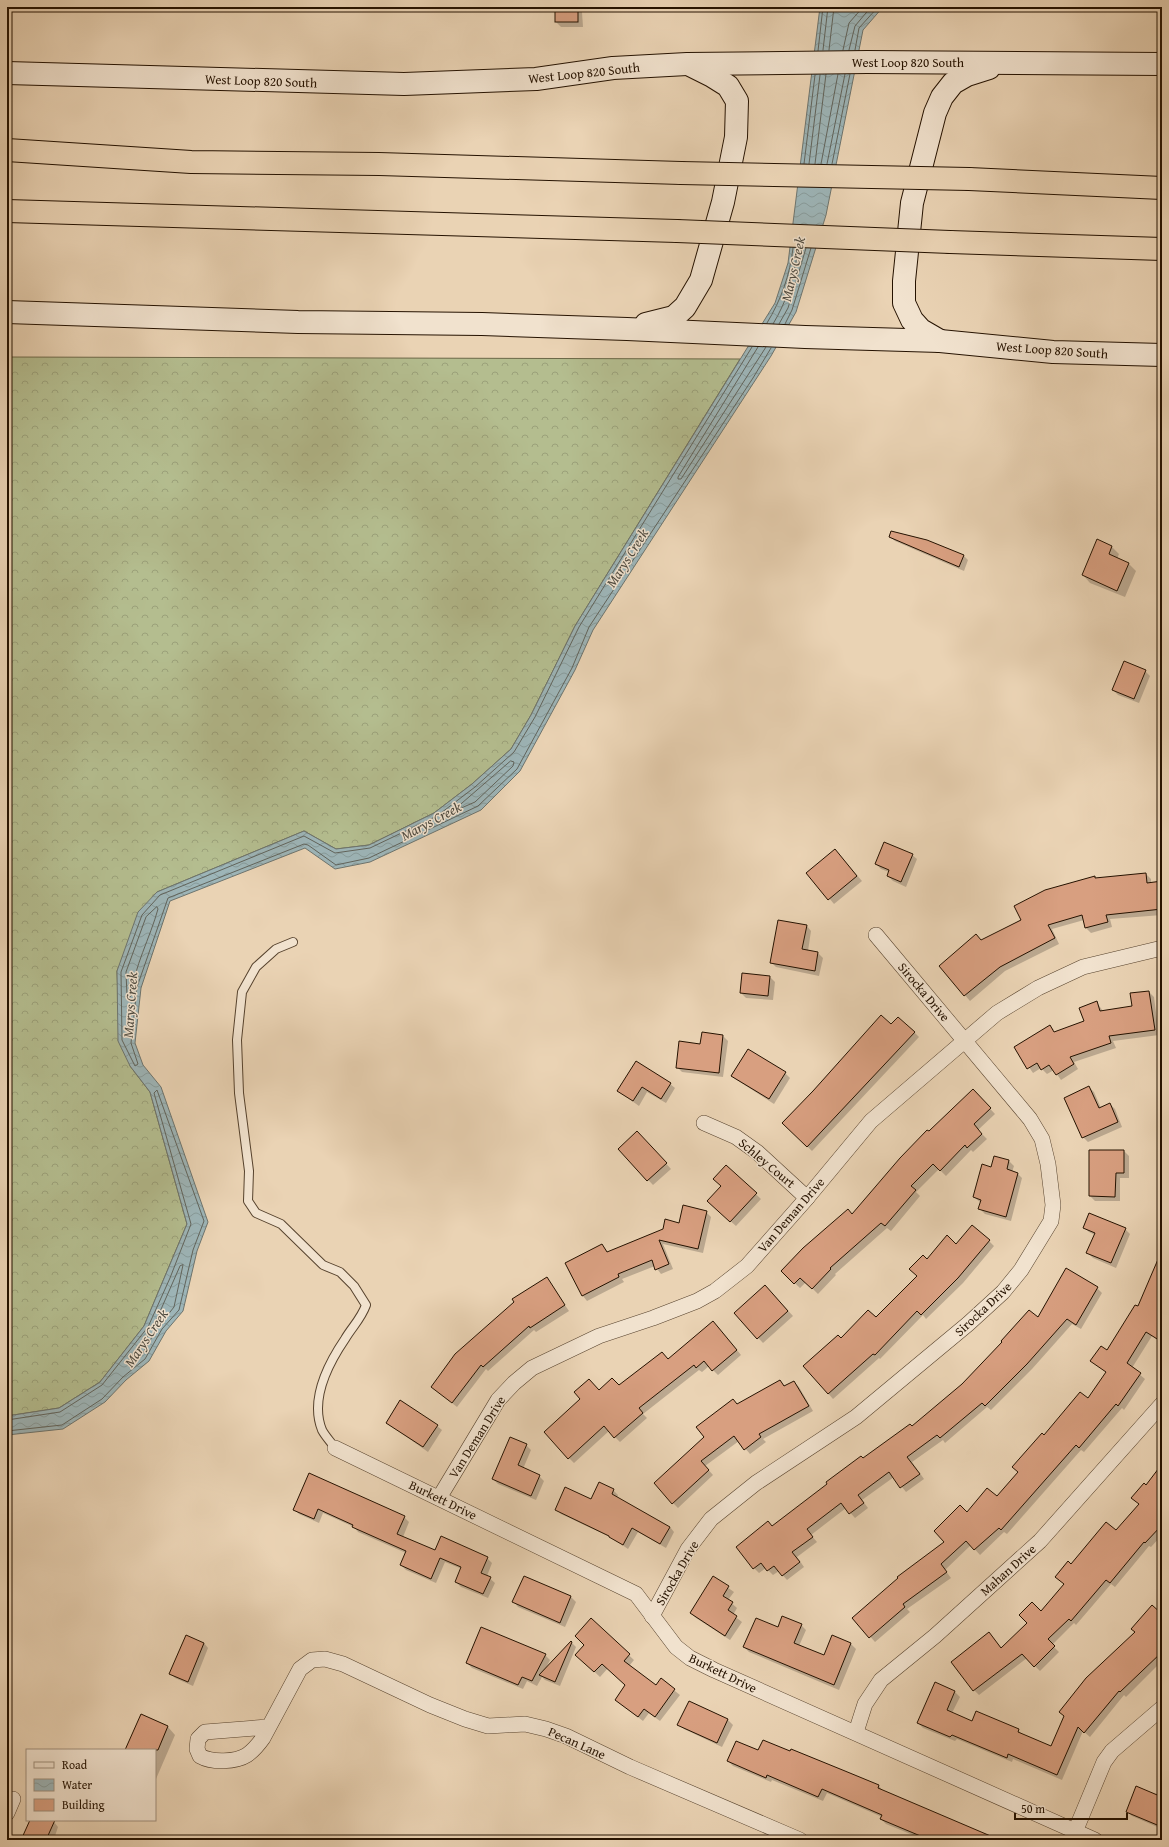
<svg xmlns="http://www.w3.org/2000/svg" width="1169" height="1847" viewBox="0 0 1169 1847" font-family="'Gentium Book Plus',serif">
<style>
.forest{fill:url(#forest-crowns);stroke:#6c6848}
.water{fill:url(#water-waves);stroke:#6d746e}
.shadow{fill:#0003}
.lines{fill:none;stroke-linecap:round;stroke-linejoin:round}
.shore{stroke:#61645c;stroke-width:1}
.building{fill:#d89f80;stroke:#251200}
.service-casing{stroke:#56422d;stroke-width:10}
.minor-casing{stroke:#56422d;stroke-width:16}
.secondary-casing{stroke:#251200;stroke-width:24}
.motorway-casing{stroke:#251200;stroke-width:24}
.service{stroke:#f1e2ce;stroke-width:8}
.minor{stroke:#f1e2ce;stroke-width:15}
.secondary{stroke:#f1e2ce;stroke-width:22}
.motorway{stroke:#ead3b4;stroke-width:22}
.motorway-bridge-casing{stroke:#251200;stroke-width:24;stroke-linecap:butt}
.motorway-bridge{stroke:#ead3b4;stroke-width:22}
.labels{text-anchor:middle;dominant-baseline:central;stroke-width:3;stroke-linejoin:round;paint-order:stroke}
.street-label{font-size:13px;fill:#251200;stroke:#f1e2ce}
.water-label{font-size:14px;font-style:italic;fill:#4f4b40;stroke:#f1e2ce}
</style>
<defs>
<pattern id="forest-crowns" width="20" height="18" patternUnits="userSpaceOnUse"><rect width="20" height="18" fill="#b4bd8f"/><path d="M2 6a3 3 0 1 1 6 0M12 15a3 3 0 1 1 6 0" fill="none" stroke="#9ba17a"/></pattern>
<pattern id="water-waves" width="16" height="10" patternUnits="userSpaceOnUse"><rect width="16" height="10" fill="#9db5b8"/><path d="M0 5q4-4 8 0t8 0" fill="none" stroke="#879b9c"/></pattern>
</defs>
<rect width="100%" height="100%" fill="#ead3b4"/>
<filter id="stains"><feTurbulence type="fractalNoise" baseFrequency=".005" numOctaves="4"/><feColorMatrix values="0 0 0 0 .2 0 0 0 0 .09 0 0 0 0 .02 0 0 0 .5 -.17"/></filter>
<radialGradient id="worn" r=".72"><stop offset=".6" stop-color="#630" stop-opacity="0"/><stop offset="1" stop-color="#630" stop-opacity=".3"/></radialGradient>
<!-- forest -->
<path class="forest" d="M7,357l733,2 -165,267 -44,89 -20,34 -39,35 -38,29 -65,32 -33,4 -32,-18 -147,61 -40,79 1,27 12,68 20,26 37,132 -43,102 -44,56 -41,26 -52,8z"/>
<!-- water -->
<path class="water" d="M820,7h63l-20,23 -37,185 -30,97 -25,44 -178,274 -18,40 -55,101 -39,39 -111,52 -35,7 -30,-21 -135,53 -29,87 -6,55 8,22 18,22 47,135 -11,29 -14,60 -17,20 -17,30 -23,19 -21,22 -42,27 -56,6v-19l52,-8 41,-26 44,-56 43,-102 -37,-132 -20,-26 -12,-25 -1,-70 21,-59 19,-20 147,-61 32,18 33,-4 65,-32 38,-29 39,-35 20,-34 44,-89 200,-323 13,-40z"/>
<!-- shadow -->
<g class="shadow">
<path d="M556,7h21l5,5 1,15h-22l-5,-5z"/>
<path d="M890,537l74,19 4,4 -4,11 -69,-30z"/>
<path d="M1112,547l7,7 -2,5 11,4 8,8 -11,26 -35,-14 -7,-8z"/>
<path d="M1145,671l5,5 -11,27 -21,-8 -5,-5z"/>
<path d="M835,850l27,31 -28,23 -26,-31z"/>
<path d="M912,855l5,4 -11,28 -13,-6 -5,-5 1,-4 -8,-3 -5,-5z"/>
<path d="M1146,874l5,5v5l11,-2v33l-52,4 2,8 -21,6 -5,-5 -2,-8 -32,9 7,15 -54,27 -35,30 -30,-35 155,-89 1,2z"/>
<path d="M807,926l4,5 -3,20 10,2 5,5 -4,18 -43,-9 -5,-5z"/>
<path d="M770,977l5,5 -2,18 -27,-2 -5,-5z"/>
<path d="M1149,992l5,5 5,38 -46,6 3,7 -42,14 4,7 -17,11 -7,-10 -7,4 -6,-6 -8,5 -18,-26 35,-21 4,4h-2l4,7 29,-15 12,-19 6,8 30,-4z"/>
<path d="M892,1026l22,6 5,5 -107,114 -24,-23z"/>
<path d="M723,1036l5,5 -5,36 -41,-5 -5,-5 24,-22z"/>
<path d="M748,1050l37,23 5,5 -16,26 -37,-24 -5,-4z"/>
<path d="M636,1062l34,22 5,4 -9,15 -19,-11 -8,14 -21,-15z"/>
<path d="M1089,1087l5,5 7,16 9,-4 5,5 7,18 -34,15 -5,-5z"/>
<path d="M978,1096l17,18 -17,16 9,9 -14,13 -2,-2 -25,26 -7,-7 -23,23 4,4 -29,35 -4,-3 -52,46 1,1 -18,19 -12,-12 -6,6 -18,-17 71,-56 76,-83z"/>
<path d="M642,1137l29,32 -18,16 -34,-36z"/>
<path d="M1090,1151h34l5,5v22h-9v23h-25l-5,-5z"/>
<path d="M995,1157l14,4 5,5 -2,6 5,1 5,5 -11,43 -26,-7 -5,-5 1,-6 -7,-6 18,-29z"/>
<path d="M726,1166l35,33 -25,27 -23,-20 9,-20z"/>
<path d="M706,1212l5,5 -8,36 -40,-9 10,25 -12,5 -6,-8 -33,13 2,3 -37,19 -4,-5 19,-51 7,8z"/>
<path d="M1084,1227l41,2 5,5 -14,34 -23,-10 -5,-5 7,-18 -6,-3z"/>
<path d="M989,1241l5,5 -31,37 -37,36 -3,-4 -43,44 -1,-1 -46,41 -29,-33 37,-26 35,-22 42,-42 9,-16 29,-15z"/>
<path d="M1162,1253v90l-10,-7 -20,32 13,11 -21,31 -2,-2 -38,44 -3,-2 -74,84 -3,-2 -24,23 -9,-10 -26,25 6,8 -44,31 3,3 -35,30 -21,-24 92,-76 21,-29 30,-15 22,-26 25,-36 44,-36 19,-27 -15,-12 15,-10 32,-43z"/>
<path d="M546,1278l23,33 -33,21 -2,-2 -46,41 -2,-2 -29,38 -25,-20z"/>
<path d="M1097,1288l5,5 -21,36 -9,-5 -40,45 -41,41 -4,-3 -42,36 -2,-3 -31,22 12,17 -18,13 -12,-15 -32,23 6,8 -13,10 -9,-10 -35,27 6,7 -20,15 7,10 -17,13 -8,-9 -6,4 -7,-7 -7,5 -5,-5 19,-41 91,-68 49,-32 125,-108z"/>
<path d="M770,1291l23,25 -30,27 -28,-30z"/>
<path d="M718,1327l23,28 -23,20 -9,-9 -7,6 -3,-2 -56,44 4,4 -27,24 -11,-11 -35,32 -5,-5 12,-59 8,-19 10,11 20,-5 50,-26z"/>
<path d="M780,1381l5,5 9,-4 5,5 14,24 -50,28 3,3 -16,12 -11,-13 -34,25 8,9 -35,33 -5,-5 65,-98z"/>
<path d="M387,1423l50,3 5,4 -14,22z"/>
<path d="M526,1445l5,5 -8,19 16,7 5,5 -8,19 -38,-16 -5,-5z"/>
<path d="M1162,1466v69l-11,12 -2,-1 -34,41 -4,-3 -35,41 -2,-2 -22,22 7,7 -19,19 -13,-13 -48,37 -5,-5 15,-56 13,15 39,-36 24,-28 6,-20 45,-33 24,-27 6,-19z"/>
<path d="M309,1475l95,42 5,5 -6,15 32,14 52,7 5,5 -5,13 8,7 -7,15 -27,-11 -5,-5 6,-13 -17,-7 -9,21 -30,-13 -5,-5 5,-12 -48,-21 -4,-5 -31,-14 -4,10 -20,-9 -5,-5z"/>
<path d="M613,1490l5,5 -1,3 53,29 4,5 -8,16 -28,-16 -10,17 -16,-11 -51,-24 -5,-5 35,-8z"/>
<path d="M524,1577l47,20 5,5 -11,25 -47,-20 -4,-5z"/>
<path d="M713,1577l21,15 -6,8 9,8 -4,7 9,7 -12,18 -34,-22 -5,-5z"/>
<path d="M1162,1615v46l-36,36 -2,-2 -34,42 -7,-6 -21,49 -49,-21 -1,3 -55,-23 -2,2 -32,-13 -5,-5 37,-31 5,5 -8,16 21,9 45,8 5,5 28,12z"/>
<path d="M591,1620l43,40 -5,6 27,20 5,-6 19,15 -20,26 -11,-8 -6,8 -22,-17 -5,-4 11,-14 -19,-18 -8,9 -18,-17z"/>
<path d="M801,1625l5,5 -7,16 25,10 8,-19 19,7 5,5 -17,41 -90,-38 -5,-5 34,-19z"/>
<path d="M571,1642l5,5 -16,39 -15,-6 -3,-3 -5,9 -10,-5 -4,8 -51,-21 -5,-5 78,-8 5,5 -4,8z"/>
<path d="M204,1643l4,5 -15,38 -18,-8 -5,-5z"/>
<path d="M689,1702l39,18 5,5 -11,22 -38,-18 -5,-5z"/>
<path d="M168,1727l7,8 -19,44 -1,-1v-28h-28z"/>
<path d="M791,1750l88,36 4,5 115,49h-73l-39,-16 -5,-5 1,-2 -55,-24 -4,8 -51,-21 -1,2 -38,-16 -5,-5 31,-9h31z"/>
<path d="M1161,1784h1v45l-30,-13 -5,-5 29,-16z"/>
<path d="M31,1820h17l6,2 4,5 -3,9 7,4h-40z"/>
</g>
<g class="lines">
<!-- shore -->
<g class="shore">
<path d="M823,50l5,-43"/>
<path d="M829,50l5,-43"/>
<path d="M843,50l6,-27 14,-16"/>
<path d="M849,50l6,-24 16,-19"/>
<path d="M855,50l4,-22 19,-21"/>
<path d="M818,51l5,-44"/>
<path d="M804,164l11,-89"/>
<path d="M809,164l11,-89"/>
<path d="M815,164l11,-90"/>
<path d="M821,164l17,-90"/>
<path d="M827,164l18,-90"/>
<path d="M832,164l18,-90"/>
<path d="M767,323c14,-23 23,-48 26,-75"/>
<path d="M773,324c14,-23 22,-49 25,-76"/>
<path d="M779,324l9,-16 18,-60"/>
<path d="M785,324l7,-14 19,-62"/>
<path d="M752,347l-173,280 -44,90 -21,35 -39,35 -38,29 -67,32 -35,5 -31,-17 -144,59 -18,20 -21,57 1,68 13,26 3,-2 -7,-21 6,-56 31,-89 136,-54 4,1 28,20 33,-7 109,-52 39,-37 55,-101 17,-41 164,-249 18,-30"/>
<path d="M758,347l-80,130v2h3l85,-132"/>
<path d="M511,761l3,1 -1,4 -38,36 -16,7v-3z"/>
<path d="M157,907l1,2c-8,29 -24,58 -27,87l-3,2 -1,-2 -1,-24 20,-55z"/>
<path d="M183,1265l-9,42 -15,19h-3l-1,-3 25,-57z"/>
<path d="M149,1335h2l1,2 -10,18 -14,9v-3z"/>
<path d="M7,1420l53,-8 42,-27 46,-58 22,-49 21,-54 -37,-131 3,-3 47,131 -11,29 -14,60 -17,19 -17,30 -22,18 -21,22 -40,26 -55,6"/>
</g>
</g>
<!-- building -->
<g class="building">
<rect x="555" y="7" width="23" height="15"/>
<path d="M891,531l36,9 37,15 -5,12 -70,-30z"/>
<path d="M1097,539l15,7 -3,8 20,9 -12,28 -35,-16z"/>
<path d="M1124,661l22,9 -12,29 -22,-9z"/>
<path d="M884,842l29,12 -12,28 -14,-6 2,-6 -14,-6z"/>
<path d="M835,849l22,27 -29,24 -22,-27z"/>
<path d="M1146,873l1,10 15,-2v28l-56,6 2,7 -23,6 -3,-13 -34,10 7,13 -55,29 -36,29 -25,-30 37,-32 5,6 40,-20 -7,-14 31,-16 50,-14v2z"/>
<path d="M778,920l29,5 -5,24 16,3 -3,19 -45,-8z"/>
<path d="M742,973l28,3 -2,20 -28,-3z"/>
<path d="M1149,991l6,39 -46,6 2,7 -41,14 4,7 -18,11 -7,-10 -8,5 -4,-7 -10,6 -13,-22 36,-22 4,7 30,-11 -5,-13 18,-7 3,10 32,-5 -2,-13z"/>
<path d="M881,1015l10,9 7,-7 17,15 -108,115 -25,-24 31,-32z"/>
<path d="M702,1032l21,3 -4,38 -43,-5 3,-27 21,3z"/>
<path d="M748,1049l38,23 -17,27 -38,-23z"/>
<path d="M636,1061l35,22 -10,16 -19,-12 -9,14 -16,-10z"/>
<path d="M1089,1086l10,22 11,-5 8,19 -36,16 -18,-40z"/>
<path d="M973,1089l18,19 -17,16 8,10 -15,14 -2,-3 -25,26 -7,-7 -22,22 5,4 -31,36 -4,-3 -51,45 1,1 -19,20 -12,-11 -6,6 -13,-13 22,-23 45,-39 4,5 48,-56 27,-28 2,1z"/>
<path d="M637,1131l30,32 -20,18 -29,-32z"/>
<path d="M1089,1150h35v23h-8l-1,24 -26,-1z"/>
<path d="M994,1156l15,4 -2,9 11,4 -12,44 -28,-8 3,-9 -8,-3 9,-33 9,3z"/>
<path d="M726,1165l31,28 -27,29 -23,-21 14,-15 -8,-7z"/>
<path d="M683,1205l24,6 -9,38 -39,-9 10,24 -14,6 -3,-10 -34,14 1,3 -37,19 -17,-33 37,-19 5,8 56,-23 2,-10 14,4z"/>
<path d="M1089,1213l37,15 -15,35 -25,-10 9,-20 -12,-5z"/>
<path d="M972,1225l18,15 -32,38 -37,37 -4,-4 -42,44 -2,-1 -45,40 -25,-28 35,-31 3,3 27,-28 8,7 41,-41 -8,-7 14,-14 4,4 20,-24 9,9z"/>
<path d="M1162,1250v92l-16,-10 -19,31 14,10 -23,33 -2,-2 -37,44 -3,-3 -75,85 -2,-2 -25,22 -8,-9 -25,23 6,8 -44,32 2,3 -36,31 -17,-20 46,-40 -1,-1 47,-35 -10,-11 26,-26 7,7 20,-24 10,8 21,-24 -6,-5 30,-34 2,2 36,-43 8,6 18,-26 -16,-11 11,-15 6,4 28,-45 3,1z"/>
<path d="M1066,1268l32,19 -22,38 -9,-6 -40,45 -42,42 -3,-3 -42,35 -3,-3 -30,22 13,17 -20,14 -11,-16 -31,23 6,8 -15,11 -8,-11 -34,26 6,8 -21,15 8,10 -18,14 -8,-10 -7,5 -6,-8 -8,6 -17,-22 32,-26 4,5 55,-42 -1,-2 35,-26 2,2 47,-34 2,2 50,-42 40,-42 -1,-1 28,-31 9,7z"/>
<path d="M547,1277l18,28 -35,23 -1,-2 -46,41 -2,-2 -29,38 -21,-16 24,-33 59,-52 -2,-3z"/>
<path d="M765,1285l23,26 -31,28 -23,-26z"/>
<path d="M713,1321l24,29 -25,21 -8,-10 -8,7 -2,-3 -55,43 4,5 -29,25 -10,-12 -36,33 -24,-27 36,-33 -6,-7 15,-13 10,11 13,-12 7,7 43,-33 6,7z"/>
<path d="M780,1380l4,6 10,-5 15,25 -50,28 2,3 -17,13 -10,-14 -33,25 8,9 -37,34 -18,-21 50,-46 -8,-10 37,-28 4,5z"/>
<path d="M400,1400l38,25 -15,22 -37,-24z"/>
<path d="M510,1437l17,7 -9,21 22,10 -9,21 -39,-17z"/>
<path d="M1162,1464v61l-17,18 -1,-1 -34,41 -4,-3 -35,41 -2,-2 -21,20 7,7 -21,21 -12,-13 -49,37 -22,-29 38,-30 12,16 26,-25 -8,-8 13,-13 9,9 23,-27 -9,-7 13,-16 3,3 35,-42 10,8 23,-26 -8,-6 13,-15 2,2z"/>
<path d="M309,1473l96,43 -8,18 38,16 6,-14 47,21 -7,16 10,4 -8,17 -28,-12 6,-15 -21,-9 -9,21 -31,-14 6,-14 -54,-24 1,-2 -35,-16 -4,10 -21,-9z"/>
<path d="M599,1482l15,7 -2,5 58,33 -10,17 -28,-16 -9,17 -14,-8v-1l-54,-26 10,-23 26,12z"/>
<path d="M524,1576l47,20 -11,27 -48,-21z"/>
<path d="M713,1576l16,10 -6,10 10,6 -5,8 9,6 -12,20 -35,-23z"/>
<path d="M1152,1605l10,9v38l-42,40 -1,-1 -35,42 -6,-6 -21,48 -49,-21 -1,4 -55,-23 -2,2 -33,-14 18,-41 20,9 -8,19 25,11 4,-10 43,18 -1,3 33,14 13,-30 -5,-4 27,-34 49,-46 -4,-3z"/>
<path d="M782,1616l20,8 -8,19 30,12 8,-20 19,8 -17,42 -91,-38 13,-29 22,9z"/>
<path d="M591,1618l39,36 -6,7 32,24 5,-7 14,11 -20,28 -11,-8 -6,8 -23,-17 10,-15 -23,-21 -8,8 -19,-17 9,-10 -9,-9z"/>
<path d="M481,1627l65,27 -14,27 -10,-4 -4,8 -52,-22z"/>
<path d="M186,1635l18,8 -16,39 -19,-8z"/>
<path d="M571,1641l1,1 -17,40 -16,-7z"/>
<path d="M689,1701l39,18 -11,24 -40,-18z"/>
<path d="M141,1714l27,12 -10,24h-33z"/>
<path d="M763,1740l27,11 1,-2 54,22 34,14 -1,3 122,52h-70l-50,-21 2,-4 -60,-26 -4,8 -51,-22 -1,3 -39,-17 9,-20 22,9z"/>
<path d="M1136,1786l26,11v30l-36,-15z"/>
<path d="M30,1820h25l-9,20h-25z"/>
</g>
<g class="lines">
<defs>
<path id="service" d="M293,942l-17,7 -20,18 -14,25 -5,48 2,53 10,78 -1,30 8,12 25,11 42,41 17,7 14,14 12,19c-5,14 -14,22 -21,34 -17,25 -35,61 -23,91 3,6 9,12 13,18"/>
<g id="minor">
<path d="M704,1123l32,14 21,15 50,46"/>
<path d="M335,1448l301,146 40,53 14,11 24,12 381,170"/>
<path d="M439,1498l59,-98 16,-17 18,-15 67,-32 54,-18 44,-17 18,-10 32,-25 60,-68 64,-77 126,-108 41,-25 45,-21 79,-19"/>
<path d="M652,1616l36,-67 23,-30 45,-36 100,-66 112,-93 35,-32 18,-22 30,-49 2,-16 -5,-41 -6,-25 -12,-20 -154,-184"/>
<path d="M268,1727l-63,5 -7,7 -1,10 3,7c12,7 36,6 47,-1 7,-5 11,-10 16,-17l37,-69 12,-9 13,-1 18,5 87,41 35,14 23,7 37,-2 21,5 20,7 64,31 170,73"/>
<path d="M856,1732l9,-28 16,-24 54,-44 105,-95 122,-137"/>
<path d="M7,1813l6,-14"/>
<path d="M1072,1839l32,-77 8,-11 50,-43"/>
</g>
<g id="secondary">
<path d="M7,73l397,11 132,-5 77,-11 74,-4 180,-2 295,2"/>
<path d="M7,312l291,10 184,2 145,5 178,8 135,4 113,11 109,3"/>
<path d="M646,324l28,-7 11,-10 16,-27 22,-78 13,-65 1,-36 -9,-15 -16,-10 -20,-10"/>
<path d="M940,341l-19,-11 -9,-10 -8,-17v-22l8,-78 23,-90 7,-16 11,-14 14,-8 22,-7"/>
</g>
<g id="motorway">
<path d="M7,150l184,12 188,2 302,9"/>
<path d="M969,179l193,9"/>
<path d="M7,211l670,20"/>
<path d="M950,242l212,7"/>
</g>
</defs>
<!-- service casing -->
<use href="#service" class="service-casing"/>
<!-- minor casing -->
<use href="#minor" class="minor-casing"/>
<!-- secondary casing -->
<use href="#secondary" class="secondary-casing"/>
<!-- motorway casing -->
<use href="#motorway" class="motorway-casing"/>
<!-- service -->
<use href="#service" class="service"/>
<!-- minor -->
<use href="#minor" class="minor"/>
<!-- secondary -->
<use href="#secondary" class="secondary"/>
<!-- motorway -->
<use href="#motorway" class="motorway"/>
<defs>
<g id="motorway-bridge">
<path d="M681,173l288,6"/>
<path d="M677,231l273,11"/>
</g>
</defs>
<!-- motorway-bridge casing -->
<use href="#motorway-bridge" class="motorway-bridge-casing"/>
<!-- motorway-bridge -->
<use href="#motorway-bridge" class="motorway-bridge"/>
</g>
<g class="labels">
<!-- street labels -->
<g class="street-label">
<text x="908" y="62">West Loop 820 South</text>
<text transform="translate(584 73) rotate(-6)">West Loop 820 South</text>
<text transform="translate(261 81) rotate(2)">West Loop 820 South</text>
<text transform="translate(1052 350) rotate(4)">West Loop 820 South</text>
<text transform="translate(924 992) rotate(50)">Sirocka Drive</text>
<text transform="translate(767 1163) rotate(40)">Schley Court</text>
<text transform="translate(791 1215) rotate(-49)">Van Deman Drive</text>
<text transform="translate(983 1309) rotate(-43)">Sirocka Drive</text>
<text transform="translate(477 1437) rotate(-58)">Van Deman Drive</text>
<text transform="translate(443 1500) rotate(26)">Burkett Drive</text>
<text transform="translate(1008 1570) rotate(-42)">Mahan Drive</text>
<text transform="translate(677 1573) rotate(-60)">Sirocka Drive</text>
<text transform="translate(723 1673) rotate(26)">Burkett Drive</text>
<text transform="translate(577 1743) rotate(24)">Pecan Lane</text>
</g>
<!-- water labels -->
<g class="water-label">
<text transform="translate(793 269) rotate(-77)">Marys Creek</text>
<text transform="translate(627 558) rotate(-58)">Marys Creek</text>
<text transform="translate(431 821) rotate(-28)">Marys Creek</text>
<text transform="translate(130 1005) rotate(-86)">Marys Creek</text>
<text transform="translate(146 1338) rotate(-56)">Marys Creek</text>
</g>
</g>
<!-- margin -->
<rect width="1169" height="1847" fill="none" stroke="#ead3b4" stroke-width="24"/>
<rect x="8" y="8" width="1153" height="1831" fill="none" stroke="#251200" stroke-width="2"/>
<rect x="12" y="12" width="1145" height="1823" fill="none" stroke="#251200"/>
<!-- legend -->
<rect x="26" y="1749" width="130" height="72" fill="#f1e2ce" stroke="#9f8f7c"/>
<rect x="34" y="1762" width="20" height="6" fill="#f1e2ce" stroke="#9f8f7c"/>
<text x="62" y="1769" font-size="12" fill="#251200">Road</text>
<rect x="34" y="1779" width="20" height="12" fill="url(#water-waves)" stroke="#9f8f7c"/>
<text x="62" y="1789" font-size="12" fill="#251200">Water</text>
<rect x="34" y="1799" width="20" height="12" fill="#d89f80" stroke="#9f8f7c"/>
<text x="62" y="1809" font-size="12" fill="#251200">Building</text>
<!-- scale -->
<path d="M1015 1813v6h112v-6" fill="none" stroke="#251200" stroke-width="2"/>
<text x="1021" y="1813" font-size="12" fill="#251200" stroke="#f1e2ce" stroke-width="3" paint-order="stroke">50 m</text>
<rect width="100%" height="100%" filter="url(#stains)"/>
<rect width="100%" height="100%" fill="url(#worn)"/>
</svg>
